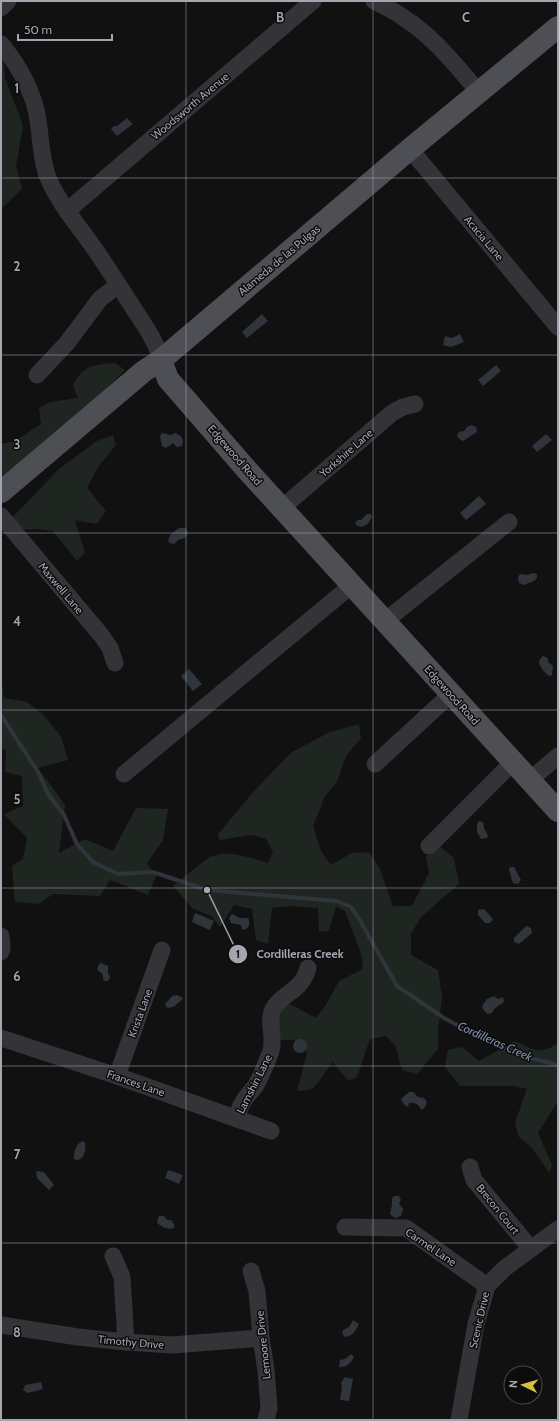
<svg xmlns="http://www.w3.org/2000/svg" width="559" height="1421" viewBox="0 0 559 1421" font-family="Cabin,sans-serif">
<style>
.green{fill:#1f2621}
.water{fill:#30353c}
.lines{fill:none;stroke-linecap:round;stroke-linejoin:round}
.stream{stroke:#30353c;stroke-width:4}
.minor{stroke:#343438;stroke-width:17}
.major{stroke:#4e4f55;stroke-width:22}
.grid{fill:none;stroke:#a4a5b1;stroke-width:1;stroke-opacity:0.55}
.labels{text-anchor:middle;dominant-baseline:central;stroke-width:3;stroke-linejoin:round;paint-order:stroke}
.street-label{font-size:11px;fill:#a4a5b1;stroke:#0c0c0d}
.water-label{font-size:12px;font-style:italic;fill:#7e8ea8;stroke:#0c0c0d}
.grid-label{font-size:13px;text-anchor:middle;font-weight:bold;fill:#a4a5b1;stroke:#0c0c0d;stroke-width:3;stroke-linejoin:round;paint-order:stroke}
.leader{fill:none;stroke:#a4a5b1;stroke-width:1.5}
.callout-dot{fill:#a4a5b1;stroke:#0c0c0d;stroke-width:1.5}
.mark-label{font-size:12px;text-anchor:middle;font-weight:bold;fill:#111}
.callout-label{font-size:12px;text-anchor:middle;font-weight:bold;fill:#a4a5b1;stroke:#0c0c0d;stroke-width:3;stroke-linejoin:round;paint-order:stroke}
</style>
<rect width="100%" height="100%" fill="#111112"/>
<!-- green -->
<g class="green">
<path d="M1,55h2l2,23 18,47 -7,41 6,23 -21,20z"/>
<path d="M115,363l10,7 -76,76 -48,35v-37l14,-3 26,-17 -2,-16 11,-6 28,-4 -5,-13c12,-21 20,-20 42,-22z"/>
<path d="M113,435l3,10 -18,22 -11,21 19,23 -9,13 -22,-4 10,33 -8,8 -24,-30 -15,-2 -17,1 -8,-13 46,-48 38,-28z"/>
<path d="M1,676l3,22 23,4 17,13 17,22 7,23 -30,8 27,37 -6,48 26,-14 28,12 23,-43 32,1 -5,31 -16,23 9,13 -8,19 -38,-15 -10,16 -47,-2 -14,10 -24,-2 -3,-36 11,-7 4,-21 -23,-24 19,-8 -1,-30 -17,-4 1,-21 -5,-4z"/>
<path d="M359,724l2,14 -15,18 -9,26 -12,14 -12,30 8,25 10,14 21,-12 17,-1 11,17 13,37h19l17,-33 -3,-17 15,-9 13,11 5,26 -38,33 -10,17v21l27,15 4,27 -4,34v18l-21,25 -15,-4 -7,-25 -9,-9 -16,3 -13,38 -9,4 -15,-19 -20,27 -16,2 10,-38 -8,-13h-19l-13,-14 -1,-22 9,-8 41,22 10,-13 13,-24 24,-12 -2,-15 -16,-43 -9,-4 -7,24 -10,1 -1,-24 -29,-2 -17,2 -4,36 -12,-4 -4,-31 -18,-4 -14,22 -9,-11 -19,-8 -19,-22c8,-6 33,-28 40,-30 18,-6 38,2 55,7l5,-11 -7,-13 -14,-4 -33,5 -1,-6 37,-44 37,-38 38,-20z"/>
<path d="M515,1041c18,8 25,15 43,2v60l-2,1 -18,29 14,32 -3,8 -16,-24 -14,-12 -4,-14 12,-34 -13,-3h-54l-15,-19 3,-17 14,-3 17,14z"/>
</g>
<!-- water -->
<g class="water">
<path d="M127,118l6,6 -16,12 -6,-7 3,-3h3z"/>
<path d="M262,314l6,7 -21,17 -5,-6z"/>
<path d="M460,334l4,8 -13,5 -8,-2 2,-9 7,2z"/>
<path d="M496,365l5,6 -18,15 -5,-6z"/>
<path d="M471,425l5,2 1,5 -14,9 -5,-3 -1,-3 2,-3 5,-1 3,-4z"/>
<path d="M162,433l9,2 4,-2 6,3 2,5 -1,5 -5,1 -4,-4 -7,5 -4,-2 -2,-10z"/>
<path d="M546,434l6,6 -15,12 -5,-6z"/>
<path d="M479,496l7,8 -20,16 -6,-7z"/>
<path d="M367,514h3l2,2c-1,7 -12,16 -17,7l3,-3h3z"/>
<path d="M179,528h7l2,5 -3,5 -7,2 -4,4 -4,-1 -2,-3 3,-6z"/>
<path d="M533,573l4,1v4l-3,3 -10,4 -5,-2 -1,-6 2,-3 7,1z"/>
<path d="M543,656l5,2v4l5,4 -1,9 -2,1c-4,-1 -11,-10 -11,-14 0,-2 2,-4 4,-6z"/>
<path d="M189,669l13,15 -9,7 -12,-15z"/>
<path d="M479,821l4,1 1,6 4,8 -1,2 -6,1 -4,-7v-8z"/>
<path d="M510,867h4l7,13 -3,4 -5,-1 -4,-13z"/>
<path d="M484,909l9,10 -3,4h-5l-7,-8v-5z"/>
<path d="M195,913l19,8 -4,9 -18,-8z"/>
<path d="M232,914l8,4h6l3,1v7l-4,4 -3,-1 -1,-4 -10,-2 -2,-5z"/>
<path d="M526,926l5,2 1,5 -13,11 -5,-2v-4z"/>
<path d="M101,963l7,3v7l2,4 -2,4h-4l-2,-8 -5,-3 2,-6z"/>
<path d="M177,995l6,3c-2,4 -6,5 -8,8l-6,2 -3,-1 -1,-3 7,-8z"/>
<path d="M494,996l4,3 5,-2 1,5 -9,6 -3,5 -4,1 -4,-3 -2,-5 5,-7z"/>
<circle cx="300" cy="1046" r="7"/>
<path d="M409,1092h4l5,5 6,1 3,4 -2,5 -3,3c-4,-5 -6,-8 -13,-7l-1,4c-3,-1 -6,-5 -7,-8z"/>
<path d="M82,1141l3,1c1,7 0,17 -8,18l-3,-1c0,-7 1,-14 8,-18z"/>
<path d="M168,1170l15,5 -4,9 -14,-6z"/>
<path d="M36,1171l8,1 10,13 -5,5 -12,-12z"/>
<path d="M394,1196h5l2,4 -2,3 4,6 -2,7 -6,2 -5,-4 2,-9v-7z"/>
<path d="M159,1216h5l3,4h4l3,4v4c-6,2 -14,-1 -17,-6z"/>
<path d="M353,1320l6,4c-3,6 -6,12 -14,13l-3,-4 1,-3 6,-3z"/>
<path d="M351,1354l3,3c-4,7 -7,10 -15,10l1,-7 5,-1z"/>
<path d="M345,1377l8,2 -4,22 -9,-1 2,-14 -1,-3z"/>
<path d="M41,1382l2,7 -15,4 -5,-3 2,-5z"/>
</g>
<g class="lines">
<!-- stream -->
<path class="stream" d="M1,715l37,57 10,22 16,21 13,29 16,18 25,12 35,-2 54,18 130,11 14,6 7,10 39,69 47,32 41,22 46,18 27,7"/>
<!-- minor -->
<g class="minor">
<path d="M374,1c10,5 21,10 30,17 30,19 52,48 75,74"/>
<path d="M1,8l7,-7"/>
<path d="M1,44c18,21 33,49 37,76 3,20 3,41 11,60 11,25 30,46 45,68 14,20 27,41 40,61 11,17 22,32 27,51"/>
<path d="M410,149l148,178"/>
<path d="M67,211l246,-210"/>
<path d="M37,375l30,-32 33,-44 18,-14"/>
<path d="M282,508l110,-95 11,-6 12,-3"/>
<path d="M1,516l100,119 9,13 5,15"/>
<path d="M385,621l124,-99"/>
<path d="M375,764l76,-70"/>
<path d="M124,774l228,-189"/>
<path d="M530,780l28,-24"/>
<path d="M429,846l84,-84"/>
<path d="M1,936l1,12 -1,4"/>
<path d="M1,1038l116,38 154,55"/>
<path d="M117,1076l45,-126"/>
<path d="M236,1119c2,-6 4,-13 7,-17 4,-7 9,-11 13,-17 6,-11 11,-23 15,-34 4,-14 -4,-31 2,-42 9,-17 28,-16 35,-41"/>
<path d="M470,1167l4,13 57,69"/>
<path d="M345,1227l61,1 81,58"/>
<path d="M113,1256l9,21 4,65"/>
<path d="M251,1271l6,20 4,47 5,32 3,38 -3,12"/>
<path d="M1,1325l77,12 48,5 46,3 89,-7"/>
<path d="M459,1420l17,-96 11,-38 18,-18 53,-39"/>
</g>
<!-- major -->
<g class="major">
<path d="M161,360l7,19 79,91 311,341"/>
<path d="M1,492l143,-121 17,-11 249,-211 148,-122"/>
</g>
</g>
<!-- grid -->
<path class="grid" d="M186,1v1419M373,1v1419M1,178h557M1,355h557M1,533h557M1,710h557M1,888h557M1,1066h557M1,1243h557"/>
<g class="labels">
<!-- street labels -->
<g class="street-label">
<text transform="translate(190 106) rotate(-40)">Woodsworth Avenue</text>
<text transform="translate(484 238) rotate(50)">Acacia Lane</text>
<text transform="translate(279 260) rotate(-40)">Alameda de las Pulgas</text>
<text transform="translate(346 453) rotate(-41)">Yorkshire Lane</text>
<text transform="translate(235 455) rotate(49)">Edgewood Road</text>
<text transform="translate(61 588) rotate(50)">Maxwell Lane</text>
<text transform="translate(452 695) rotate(48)">Edgewood Road</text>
<text transform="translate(140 1013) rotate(-70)">Krista Lane</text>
<text transform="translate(136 1083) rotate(19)">Frances Lane</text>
<text transform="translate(254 1084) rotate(-63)">Lamshin Lane</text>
<text transform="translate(498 1209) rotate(51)">Brecon Court</text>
<text transform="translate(431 1247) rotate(34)">Carmel Lane</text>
<text transform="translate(479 1320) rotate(-77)">Scenic Drive</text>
<text transform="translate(131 1342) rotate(5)">Timothy Drive</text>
<text transform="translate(263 1345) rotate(-96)">Lemoore Drive</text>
</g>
<!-- water labels -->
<g class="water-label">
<text transform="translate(495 1041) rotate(24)">Cordilleras Creek</text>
</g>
</g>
<g class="grid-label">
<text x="280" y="22">B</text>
<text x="466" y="22">C</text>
<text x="17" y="93">1</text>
<text x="17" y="271">2</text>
<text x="17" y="449">3</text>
<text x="17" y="626">4</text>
<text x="17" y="804">5</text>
<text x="17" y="981">6</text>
<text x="17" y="1159">7</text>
<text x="17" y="1337">8</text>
</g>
<!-- callouts -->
<path class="leader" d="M207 890L238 954"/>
<g class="callout-dot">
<circle cx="207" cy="890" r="4"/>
<circle cx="238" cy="954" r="10"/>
</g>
<g class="mark-label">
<text x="238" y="958">1</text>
</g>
<g class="callout-label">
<text x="300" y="958">Cordilleras Creek</text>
</g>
<!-- border -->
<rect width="559" height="1421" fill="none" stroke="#a4a5b1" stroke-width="4"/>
<!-- north arrow -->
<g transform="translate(523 1385) rotate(275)"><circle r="19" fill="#0c0c0d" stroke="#49494f"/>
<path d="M0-3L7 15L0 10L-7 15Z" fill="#d8bf42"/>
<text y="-6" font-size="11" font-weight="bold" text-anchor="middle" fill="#a4a5b1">N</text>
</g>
<!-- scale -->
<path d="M18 34v6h94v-6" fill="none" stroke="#a4a5b1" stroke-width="2"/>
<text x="24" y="34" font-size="12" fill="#a4a5b1" stroke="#0c0c0d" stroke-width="3" paint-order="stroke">50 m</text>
</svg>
